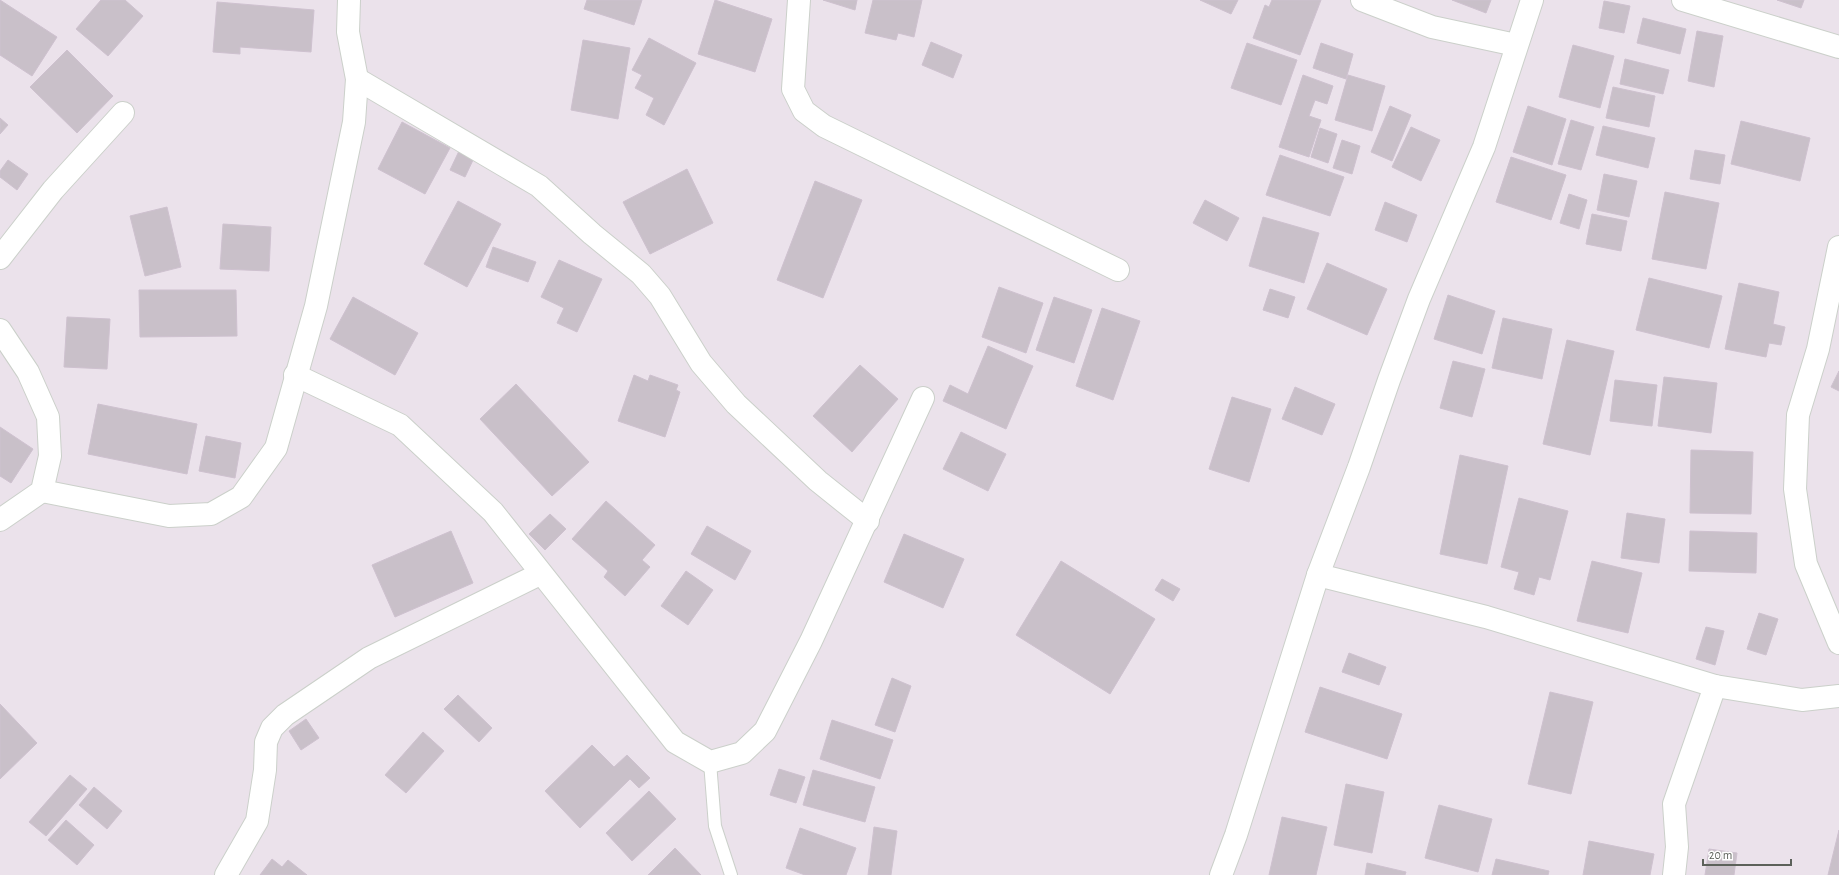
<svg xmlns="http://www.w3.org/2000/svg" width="1839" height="875" viewBox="0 0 1839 875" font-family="'Alegreya Sans',sans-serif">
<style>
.building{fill:#c9c0c9;stroke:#cec1cf}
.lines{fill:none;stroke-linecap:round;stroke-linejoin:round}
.service-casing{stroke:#cbd0ca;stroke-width:14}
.minor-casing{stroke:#cbd0ca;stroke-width:24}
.service{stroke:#fff;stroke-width:12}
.minor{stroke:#fff;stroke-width:22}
</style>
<rect width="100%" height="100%" fill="#ebe2eb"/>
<!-- building -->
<g class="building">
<path d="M0,0l57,37 -25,39 -32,-21z"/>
<path d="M101,0h24l18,16 -35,40 -32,-27z"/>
<path d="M587,0h55l-8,25 -50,-16z"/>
<path d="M715,0l57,19 -17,53 -57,-18z"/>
<path d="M823,0h34l-2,10z"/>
<path d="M873,0h49l-8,37 -16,-4 -2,7 -31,-7z"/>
<path d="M1200,0h38l-7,14z"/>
<path d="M1272,0h49l-21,55 -47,-17 12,-33 4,2z"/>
<path d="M1452,0h39l-5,13z"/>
<path d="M1777,0h27l-3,8z"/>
<path d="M1604,1l26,5 -6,27 -25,-5z"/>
<path d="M217,2l97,8 -3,42 -71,-5v7l-27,-2z"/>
<path d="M1643,18l43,11 -6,25 -43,-11z"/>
<path d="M1697,31l26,5 -9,51 -26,-6z"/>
<path d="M649,38l47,25 -32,62 -18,-10 8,-17 -19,-10 7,-13 -10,-5z"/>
<path d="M583,40l47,8 -12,71 -47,-9z"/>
<path d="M931,42l31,13 -9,23 -31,-13z"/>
<path d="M1247,43l50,17 -16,45 -50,-17z"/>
<path d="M1321,43l32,11 -7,25 -33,-11z"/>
<path d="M1573,45l41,11 -14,52 -41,-11z"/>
<path d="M67,50l46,46 -36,37 -47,-46z"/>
<path d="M1625,59l44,11 -6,24 -43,-10z"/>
<path d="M1303,75l30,11 -6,18 -12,-4 -6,16 12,4 -12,37 -30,-10z"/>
<path d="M1348,75l37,11 -13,45 -37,-11z"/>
<path d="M1613,87l42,9 -6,31 -43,-9z"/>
<path d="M1390,106l21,9 -19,46 -21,-9z"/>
<path d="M1528,106l38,13 -14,46 -39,-13z"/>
<path d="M0,118l8,7 -8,9z"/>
<path d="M1571,120l23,7 -13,43 -23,-6z"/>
<path d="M1741,121l69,17 -10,43 -69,-17z"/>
<path d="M402,122l48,26 -25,46 -47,-25z"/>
<path d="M1603,126l52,12 -7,30 -52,-13z"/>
<path d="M1411,127l29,13 -19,41 -29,-14z"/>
<path d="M1320,128l17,6 -9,29 -17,-6z"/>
<path d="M1342,140l18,6 -8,28 -19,-6z"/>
<path d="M1695,150l30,5 -5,29 -30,-5z"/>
<path d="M459,151l15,7 -9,19 -15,-7z"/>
<path d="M1280,155l64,22 -14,39 -64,-21z"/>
<path d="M1511,157l55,18 -15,45 -55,-18z"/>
<path d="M8,160l20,14 -11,16 -17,-13v-6z"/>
<path d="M687,169l26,54 -63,31 -27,-52z"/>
<path d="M1604,174l33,7 -8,36 -32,-7z"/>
<path d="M815,181l47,19 -39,98 -46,-18z"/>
<path d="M1665,192l54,11 -13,66 -54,-10z"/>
<path d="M1569,194l18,6 -8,29 -19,-6z"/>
<path d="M1205,200l34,18 -12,23 -34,-18z"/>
<path d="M458,201l43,23 -34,63 -43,-23z"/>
<path d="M1385,202l32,13 -10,27 -32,-12z"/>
<path d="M167,207l14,60 -36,9 -15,-60z"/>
<path d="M1592,214l35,7 -6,30 -35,-7z"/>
<path d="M1263,217l56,16 -15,50 -55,-17z"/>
<path d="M223,224l48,3 -2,44 -49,-2z"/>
<path d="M493,247l43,15 -8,20 -42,-15z"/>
<path d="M559,260l43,19 -25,53 -20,-9 7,-15 -23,-11z"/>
<path d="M1327,263l60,26 -20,46 -60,-26z"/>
<path d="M1649,278l73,18 -13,52 -73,-18z"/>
<path d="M1739,283l40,9 -6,32 12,3 -4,18 -12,-2 -3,14 -41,-8z"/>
<path d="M999,287l44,16 -17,50 -44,-16z"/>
<path d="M1270,289l25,8 -7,21 -25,-8z"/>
<path d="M139,290h97l1,46 -97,1z"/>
<path d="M1448,295l47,16 -13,43 -48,-15z"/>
<path d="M353,297l65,36 -23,42 -65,-36z"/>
<path d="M1054,297l38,13 -18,53 -38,-13z"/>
<path d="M1102,308l38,13 -27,79 -37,-14z"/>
<path d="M67,317l43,2 -3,50 -43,-2z"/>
<path d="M1503,318l49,11 -10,50 -50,-11z"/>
<path d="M1567,340l47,11 -24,104 -47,-11z"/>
<path d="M988,346l45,20 -27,63 -63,-28 7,-16 18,9z"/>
<path d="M1453,361l32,8 -13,48 -32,-9z"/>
<path d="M860,365l38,34 -46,53 -39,-36z"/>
<path d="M1839,371v20l-8,-4z"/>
<path d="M634,375l14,6 2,-6 28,10 -2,5 4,2 -15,45 -47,-16z"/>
<path d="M1664,377l53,6 -6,50 -53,-7z"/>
<path d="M1615,380l42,5 -5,41 -42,-5z"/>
<path d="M516,384l73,78 -37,34 -72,-77z"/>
<path d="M1295,387l40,17 -13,31 -40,-16z"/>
<path d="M1232,397l39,12 -22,73 -40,-13z"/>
<path d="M98,404l99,20 -10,50 -99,-20z"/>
<path d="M0,427l33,22 -22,34 -11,-7z"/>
<path d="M961,432l45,22 -18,37 -45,-22z"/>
<path d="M206,436l35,7 -6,35 -36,-7z"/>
<path d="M1691,450l62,2 -2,62 -61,-1z"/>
<path d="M1460,455l48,11 -21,98 -47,-10z"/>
<path d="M1519,498l49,13 -18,69 -11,-3 -5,18 -20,-6 5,-17 -18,-5z"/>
<path d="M606,501l49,44 -13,15 8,7 -25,29 -21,-19 4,-6 -36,-32z"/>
<path d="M1627,513l38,6 -6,44 -38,-5z"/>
<path d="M550,514l16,15 -21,21 -16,-16z"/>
<path d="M707,526l44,25 -16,29 -44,-26z"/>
<path d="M451,531l22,52 -78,34 -23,-52z"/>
<path d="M1690,531l67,2 -1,40 -67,-2z"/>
<path d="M904,534l60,25 -21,49 -59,-26z"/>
<path d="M1061,561l94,58 -45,75 -94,-59z"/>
<path d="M1592,561l50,12 -14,60 -51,-12z"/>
<path d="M686,571l27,19 -25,35 -27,-19z"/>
<path d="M1162,579l18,10 -7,12 -18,-11z"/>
<path d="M1759,613l19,6 -12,36 -19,-6z"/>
<path d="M1706,627l18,4 -9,34 -19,-6z"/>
<path d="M1349,653l37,14 -7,18 -37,-13z"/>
<path d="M892,678l19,8 -16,46 -20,-7z"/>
<path d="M1320,687l82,27 -15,45 -82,-27z"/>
<path d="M1550,692l43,10 -22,92 -43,-10z"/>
<path d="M458,695l34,33 -13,14 -35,-33z"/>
<path d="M0,704l37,39 -37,36z"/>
<path d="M306,719l13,19 -18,12 -12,-19z"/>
<path d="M832,720l61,20 -13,39 -60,-20z"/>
<path d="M423,732l21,19 -38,42 -21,-18z"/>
<path d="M592,745l22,22 13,-12 23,23 -11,10 -9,-9 -50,49 -35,-37z"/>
<path d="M779,769l26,8 -9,26 -26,-8z"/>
<path d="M813,770l62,17 -10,35 -62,-17z"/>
<path d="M70,775l17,14 -41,47 -17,-14z"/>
<path d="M1346,784l38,8 -12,61 -38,-8z"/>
<path d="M94,787l28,24 -15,18 -28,-24z"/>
<path d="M649,791l27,28 -44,42 -26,-28z"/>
<path d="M1439,805l53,14 -14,53 -53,-14z"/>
<path d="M1282,817l45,10 -11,48h-47z"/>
<path d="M66,820l28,25 -17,20 -29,-25z"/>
<path d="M874,827l23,4 -6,44h-23z"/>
<path d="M800,828l56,20 -10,27h-41l-19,-7z"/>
<path d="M1839,830v45h-11z"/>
<path d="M1589,841l65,13 -4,21h-67z"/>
<path d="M675,848l26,27h-53z"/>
<path d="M1709,849l28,4 -3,22h-29z"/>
<path d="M272,859l10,8 6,-7 19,15h-47z"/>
<path d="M1496,859l53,12 -1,4h-56z"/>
<path d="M1367,863l39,9 -1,3h-40z"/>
</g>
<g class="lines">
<defs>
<path id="service" d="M710,762l5,64 16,49"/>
<g id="minor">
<path d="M799,0l-6,89 11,22 20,15 294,144"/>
<path d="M1362,0l70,27 84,18"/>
<path d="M1683,0l156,47"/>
<path d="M357,79l182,107 53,48 49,40 19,22 41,67 35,41 82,77 50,40"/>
<path d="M1839,247l-21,102 -20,66 -3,74 11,75 33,79"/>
<path d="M0,258l53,-68 70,-77"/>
<path d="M0,330l28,42 20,45 2,39 -8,35 -42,29"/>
<path d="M295,375l105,50 93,87 182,230 35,20 32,-9 23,-22 46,-90 112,-243"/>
<path d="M42,491l127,25 42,-2 30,-17 35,-49 40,-142 38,-184 3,-43 -9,-47 1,-32"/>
<path d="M1318,575l168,42 229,69 87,14 37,-4"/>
<path d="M226,875l31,-54 8,-51 1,-28 6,-14 13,-13 84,-57 171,-84"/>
<path d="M1221,875l15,-40 82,-260 41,-108 30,-87 30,-81 65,-152 48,-147"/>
<path d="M1674,875l3,-28 -3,-43 41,-118"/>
</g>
</defs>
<!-- service casing -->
<use href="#service" class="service-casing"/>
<!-- minor casing -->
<use href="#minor" class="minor-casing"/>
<!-- service -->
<use href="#service" class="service"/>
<!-- minor -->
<use href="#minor" class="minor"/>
</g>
<!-- scale -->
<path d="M1703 859v6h88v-6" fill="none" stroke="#5c615a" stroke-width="2"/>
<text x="1709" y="859" font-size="12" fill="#5c615a" stroke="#ffffff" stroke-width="3" paint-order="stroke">20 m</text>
</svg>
